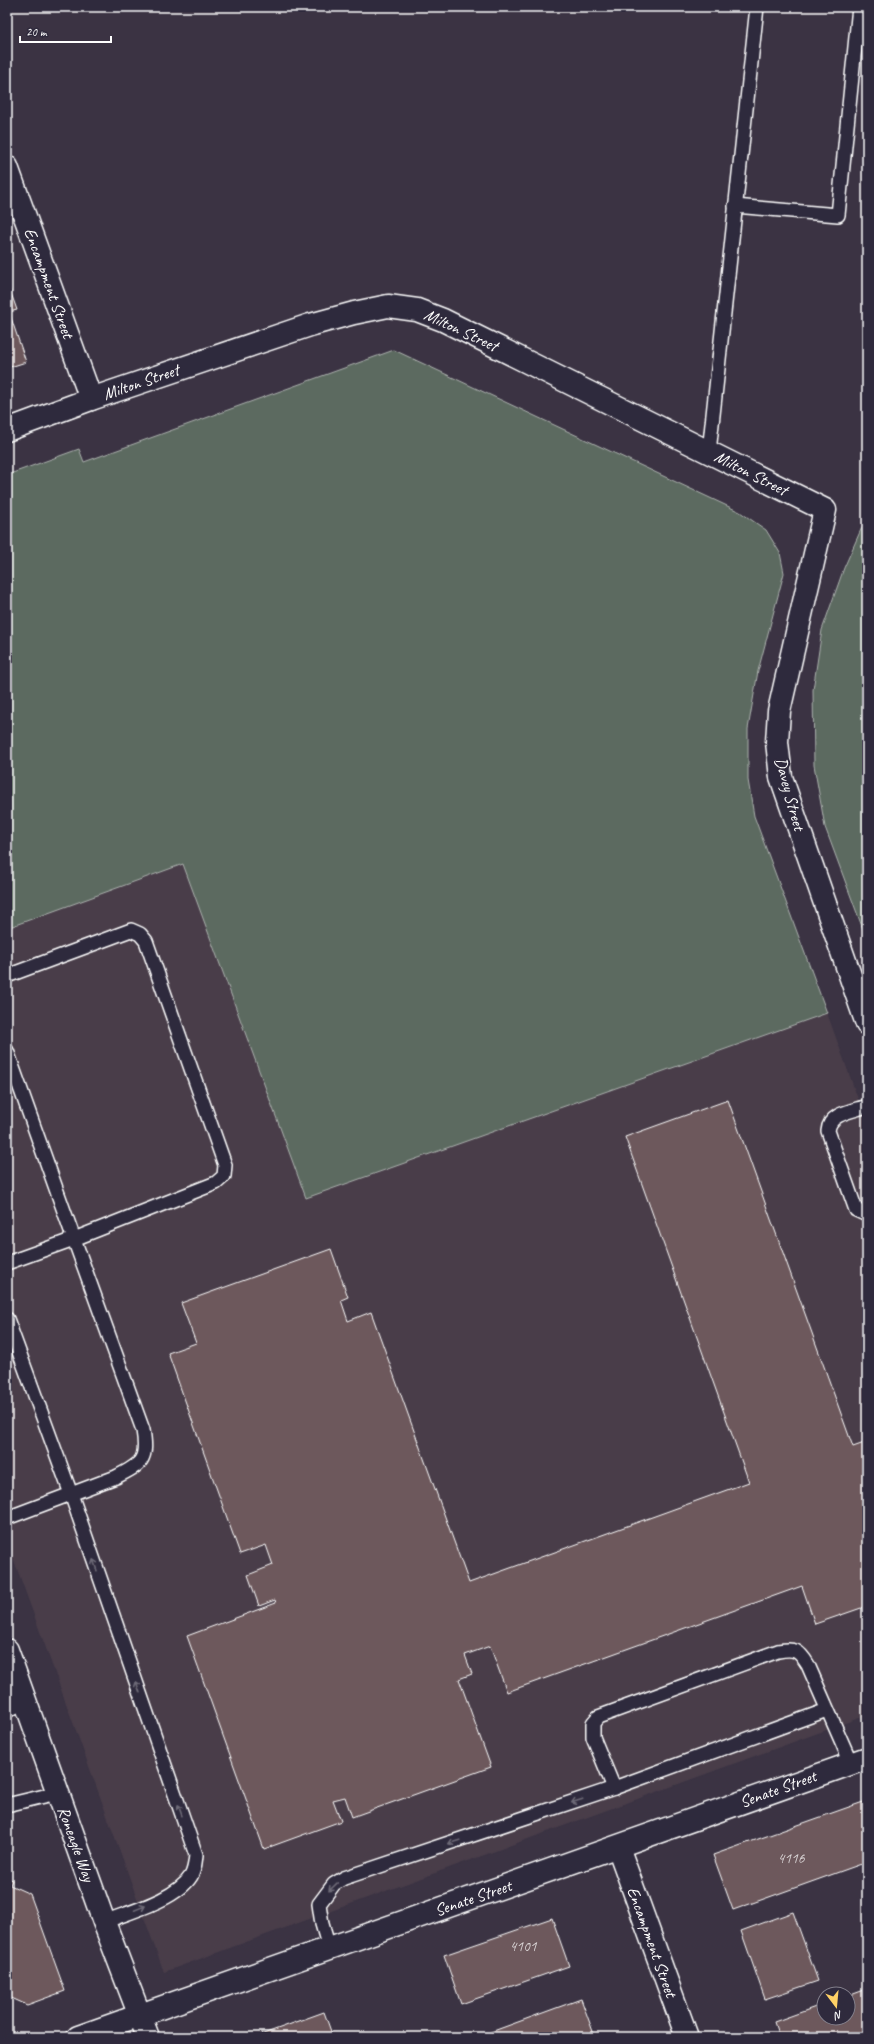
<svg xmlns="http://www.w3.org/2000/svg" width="874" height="2044" viewBox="0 0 874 2044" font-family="Caveat,sans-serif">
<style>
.built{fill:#4a3e4a}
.green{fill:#5c6a60;stroke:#aeb4b0}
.building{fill:#6d585b;stroke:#fff}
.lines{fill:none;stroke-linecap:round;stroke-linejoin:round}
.service-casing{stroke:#fff;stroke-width:16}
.minor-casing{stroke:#fff;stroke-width:25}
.service{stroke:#2f2a3d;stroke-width:13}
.minor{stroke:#2f2a3d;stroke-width:22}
.oneway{stroke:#6d6a77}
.labels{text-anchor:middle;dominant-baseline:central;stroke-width:4;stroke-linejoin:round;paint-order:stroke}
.number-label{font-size:15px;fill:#dad5d6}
.street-label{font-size:17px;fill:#fff;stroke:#2f2a3d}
</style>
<rect width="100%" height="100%" fill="#3b3343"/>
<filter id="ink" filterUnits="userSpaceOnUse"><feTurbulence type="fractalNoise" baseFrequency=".025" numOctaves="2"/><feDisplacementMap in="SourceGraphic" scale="8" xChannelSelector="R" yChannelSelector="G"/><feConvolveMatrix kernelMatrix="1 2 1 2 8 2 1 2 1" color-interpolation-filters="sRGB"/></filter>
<g filter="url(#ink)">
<!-- built -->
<path class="built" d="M183,864l123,334 521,-185 40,111v591l-703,257 -157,-431v-613z"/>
<!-- green -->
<g class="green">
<path d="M394,350l346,162 26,18 14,23 4,20 -26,98 -10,58v51l6,36 73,197 -521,185 -123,-334 -176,64v-453l72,-26 5,13z"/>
<path d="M867,516v424l-42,-113 -11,-62 -1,-75 9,-60 22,-62z"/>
</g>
<!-- building -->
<g class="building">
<path d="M7,282l10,28 -8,2 17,50 -19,6z"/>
<path d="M728,1100l125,347 14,-5v164l-52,18 -13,-38 -295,106 -17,-46 -25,9 7,19 -13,5 32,88 -139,50 -7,-20 -12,3 8,21 -77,28 -77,-213 89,-33 -1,-3 -16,6 -11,-31 25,-10 -7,-20 -26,9 -72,-201 28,-10 -15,-40 150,-54 17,48 -7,3 7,21 23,-9 98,271 280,-101 -124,-345z"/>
<path d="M866,1801l1,61 -134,48 -20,-55z"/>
<path d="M7,1878l5,2 -2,5 20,9 35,97 -38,14 -20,-9z"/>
<path d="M793,1912l25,69 -53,18 -24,-68z"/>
<path d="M552,1918l17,48 -108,38 -17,-49z"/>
<path d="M867,1989v48h-88l-5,-15 50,-18v14h24v-22z"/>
<path d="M581,1999l14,38h-118z"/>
<path d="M324,2012l9,25h-78z"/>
</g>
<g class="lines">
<defs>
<g id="service">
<path d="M735,206l103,9 21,-208"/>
<path d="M709,452l48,-445"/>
<path d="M7,976l124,-46 9,4 6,7 79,224 -1,11 -8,7 -142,56 69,191c5,30 -1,34 -27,47l-109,41"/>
<path d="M7,1051l67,188 -67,24"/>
<path d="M867,1106c-14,5 -38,7 -39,25l28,79 11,5"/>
<path d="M7,1319l64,175 125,361c-1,8 -1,14 -5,21 -15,24 -62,36 -87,46"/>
<path d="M7,1711l18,-10"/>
<path d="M614,1788l-21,-51v-14l5,-6 180,-66c17,-3 21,-1 30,14l43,98"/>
<path d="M7,1803l4,1 46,-11"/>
<path d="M329,1948l-7,-24 -3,-20 15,-20 10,-6 270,-90 213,-78"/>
</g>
<g id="minor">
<path d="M7,167l84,232"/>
<path d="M7,430l84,-31 219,-74 44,-12 34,-7 29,4 26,10 382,190 -46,201 -2,31 4,35 86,247"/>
<path d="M7,1650l97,272 44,115"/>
<path d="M618,1847l69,190"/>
<path d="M78,2037l789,-279"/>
</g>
</defs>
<!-- service casing -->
<use href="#service" class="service-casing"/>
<!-- minor casing -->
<use href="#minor" class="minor-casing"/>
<!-- service -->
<use href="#service" class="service"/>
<!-- minor -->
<use href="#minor" class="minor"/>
</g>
<!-- one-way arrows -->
<defs><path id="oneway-shaft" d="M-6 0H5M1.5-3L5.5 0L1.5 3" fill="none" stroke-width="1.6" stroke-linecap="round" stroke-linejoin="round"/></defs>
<g class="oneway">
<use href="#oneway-shaft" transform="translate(95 1565) rotate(-109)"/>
<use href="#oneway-shaft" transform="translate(138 1687) rotate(-109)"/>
<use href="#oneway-shaft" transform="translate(577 1801) rotate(162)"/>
<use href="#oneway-shaft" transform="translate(180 1810) rotate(-109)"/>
<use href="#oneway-shaft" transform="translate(454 1842) rotate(162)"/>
<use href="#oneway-shaft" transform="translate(333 1887) rotate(136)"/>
<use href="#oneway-shaft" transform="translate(140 1908) rotate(-22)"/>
</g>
</g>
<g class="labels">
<!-- number labels -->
<g class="number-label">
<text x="791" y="1858">4116</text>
<text x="523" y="1946">4101</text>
</g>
<!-- street labels -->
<g class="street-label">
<text transform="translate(49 283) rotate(70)">Encampment Street</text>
<text transform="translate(461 330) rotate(25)">Milton Street</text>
<text transform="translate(141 382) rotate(-19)">Milton Street</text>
<text transform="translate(751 473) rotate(27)">Milton Street</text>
<text transform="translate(790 794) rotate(75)">Davey Street</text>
<text transform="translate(778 1789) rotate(-20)">Senate Street</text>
<text transform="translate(76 1844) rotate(70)">Roneagle Way</text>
<text transform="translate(473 1898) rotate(-19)">Senate Street</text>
<text transform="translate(652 1942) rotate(70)">Encampment Street</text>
</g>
</g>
<!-- margin -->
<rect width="874" height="2044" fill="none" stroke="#2f2a3d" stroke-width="24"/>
<rect x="12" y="12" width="850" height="2020" fill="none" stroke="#fff" stroke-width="1.5" filter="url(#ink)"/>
<!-- north arrow -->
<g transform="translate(836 2006) rotate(164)"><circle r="19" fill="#2f2a3d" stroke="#827f8b"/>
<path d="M0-3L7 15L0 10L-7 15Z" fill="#ffd166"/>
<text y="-6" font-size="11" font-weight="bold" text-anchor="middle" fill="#ffffff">N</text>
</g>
<!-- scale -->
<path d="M20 36v6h91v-6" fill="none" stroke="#ffffff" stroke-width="2"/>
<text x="26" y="36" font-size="12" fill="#ffffff" stroke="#2f2a3d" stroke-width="3" paint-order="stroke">20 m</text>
</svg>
